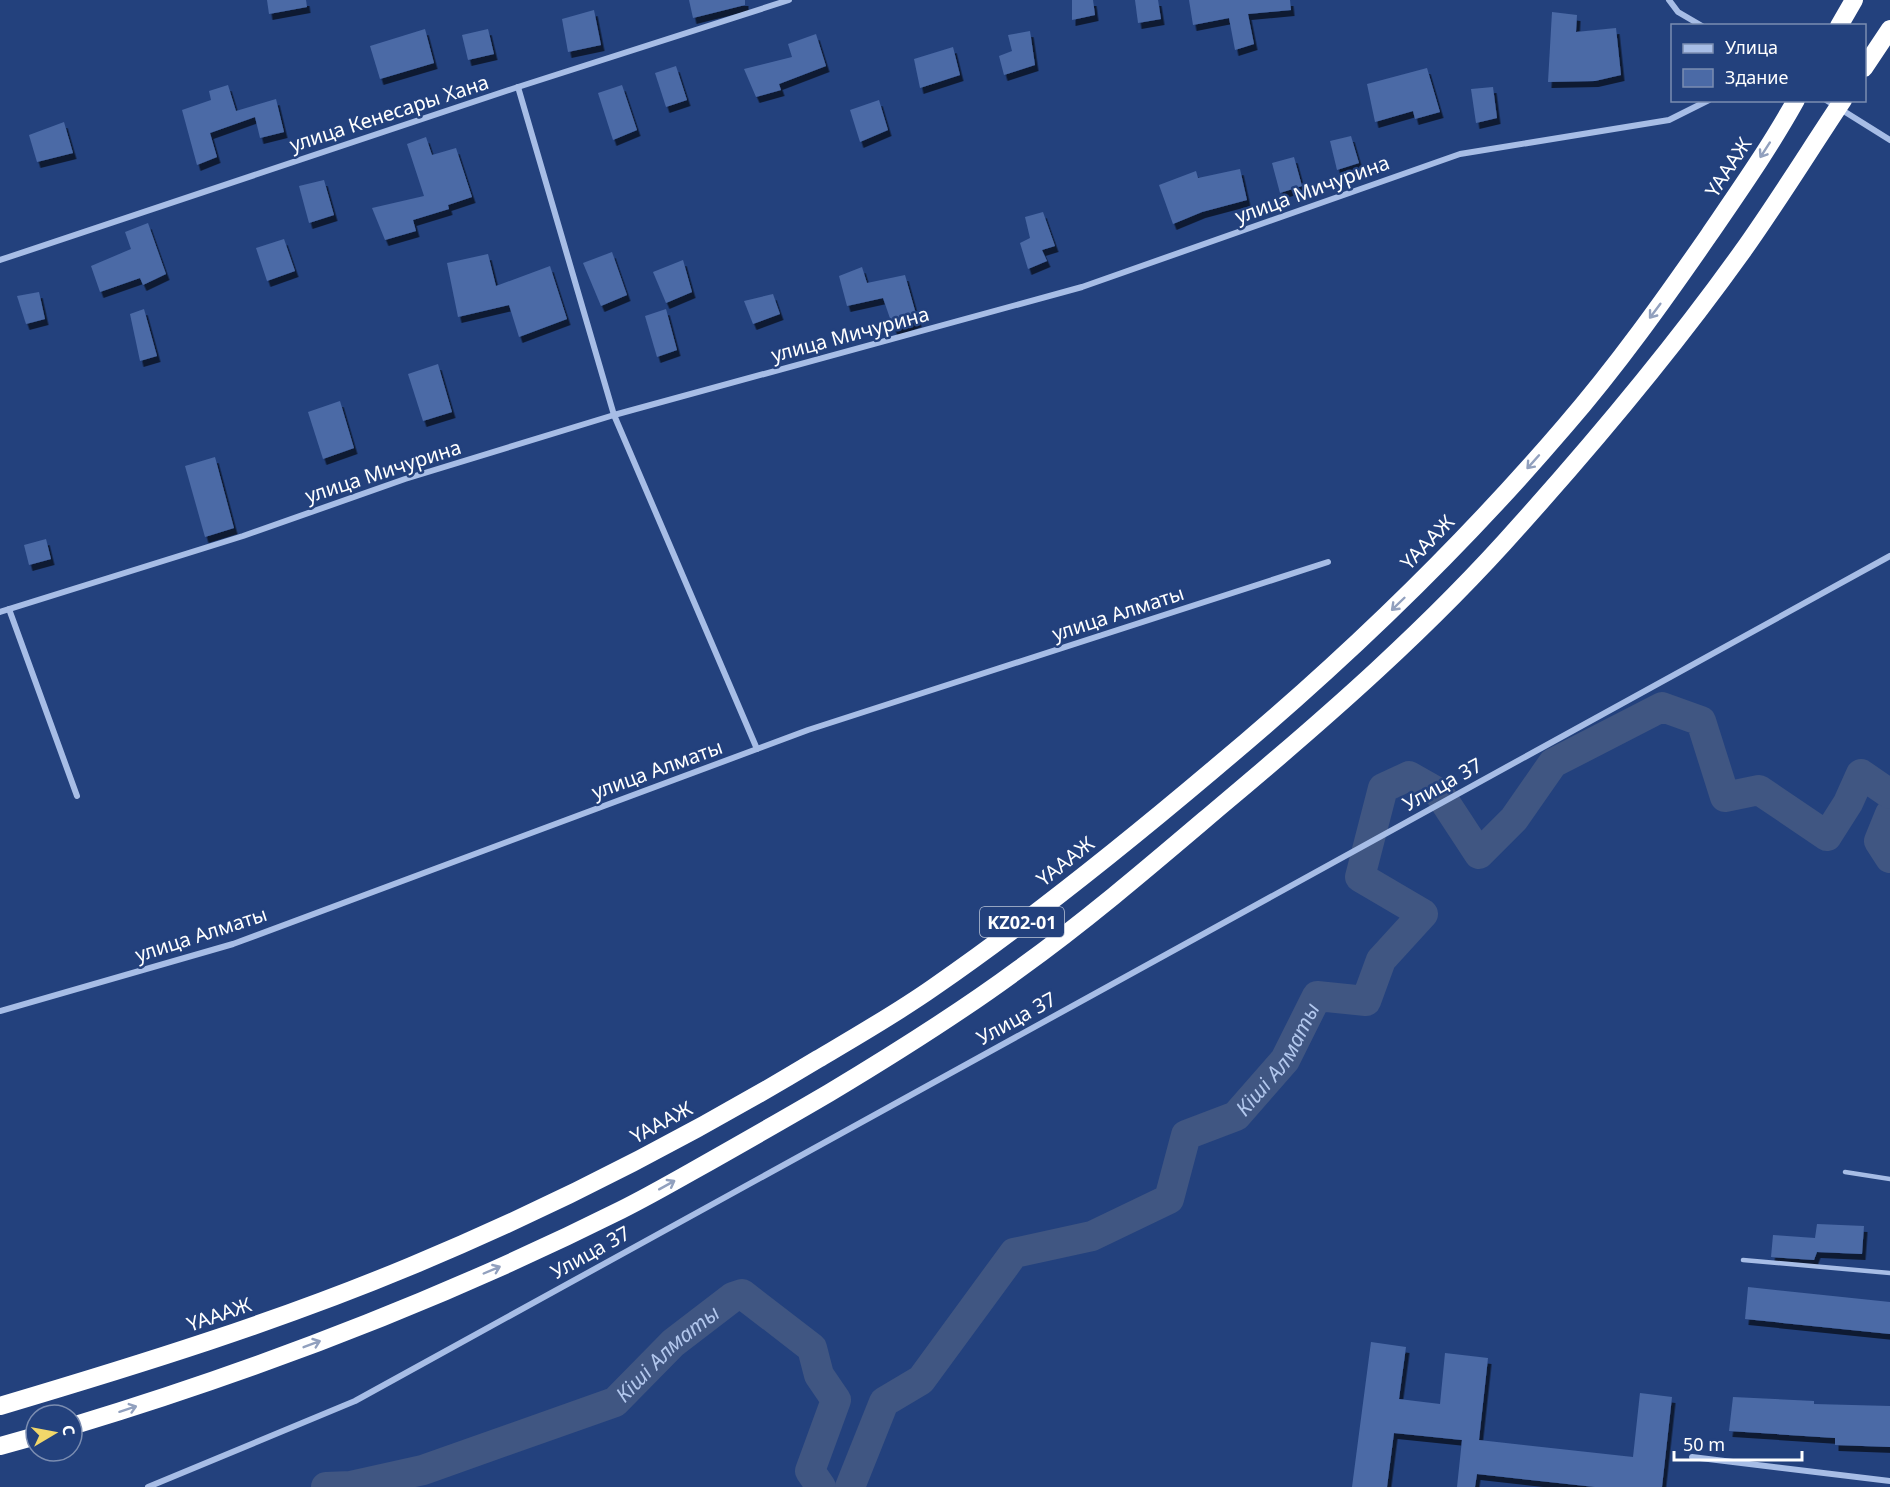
<svg xmlns="http://www.w3.org/2000/svg" width="1890" height="1487" viewBox="0 0 1890 1487" font-family="'Noto Sans',sans-serif">
<style>
.lines{fill:none;stroke-linecap:round;stroke-linejoin:round}
.river{stroke:#405682;stroke-width:30}
.building{fill:#4b6aa6;filter:url(#shadow)}
.service{stroke:#a7bde6;stroke-width:4.5}
.minor{stroke:#a7bde6;stroke-width:6}
.motorway{stroke:#fff;stroke-width:18}
.oneway{stroke:#91a0be}
.labels{text-anchor:middle;dominant-baseline:central;stroke-width:5;stroke-linejoin:round;paint-order:stroke}
.shield{fill:#23417d;stroke:#bdc6d8;stroke-width:1.5}
.shield-label{font-size:18px;font-weight:bold;fill:#fff}
.street-label{font-size:20px;fill:#fff;stroke:#23417d}
.water-label{font-size:21px;font-style:italic;fill:#b2c7ed;stroke:#23417d}
</style>
<defs>
<filter id="shadow"><feDropShadow dx="3.5" dy="6" stdDeviation="0" flood-color="#0009"/></filter>
</defs>
<rect width="100%" height="100%" fill="#23417d"/>
<g class="lines">
<!-- river -->
<g class="river">
<path d="M1890,814l-11,27 11,17"/>
<path id="s1" d="M326,1487l25,-1 72,-16 192,-68 58,-59 60,-46 9,-3 70,54 7,27 17,25 -26,71 11,16"/>
<path id="s2" d="M850,1487l34,-85 37,-22 93,-127 78,-17 77,-37 17,-64 50,-19 49,-56 32,-64 49,5 15,-41 42,-46 -63,-37 23,-89 26,-12 30,17 40,61 35,-35 39,-56 109,-56 39,14 24,76 34,-7 68,46 21,-33 13,-29 29,20"/>
</g>
</g>
<!-- building -->
<g class="building">
<path d="M267,0h39l1,7 -38,7z"/>
<path d="M689,0h56v5l-52,13z"/>
<path d="M1072,0h21l2,15 -23,5z"/>
<path d="M1135,0h23l3,19 -23,4z"/>
<path d="M1189,0h101l1,10 -43,4 6,30 -19,6 -6,-32 -36,7z"/>
<path d="M594,10l7,35 -33,7 -6,-33z"/>
<path d="M1552,12l25,3 -1,17 40,-4 5,47 -26,6 -47,1z"/>
<path d="M425,29l9,34 -54,16 -10,-33z"/>
<path d="M488,29l6,25 -26,6 -6,-25z"/>
<path d="M1030,31l5,34 -31,10 -5,-19 13,-5 -4,-16z"/>
<path d="M816,34l10,32 -47,18 2,6 -25,7 -12,-28 48,-12 -4,-13z"/>
<path d="M953,47l7,28 -40,13 -6,-29z"/>
<path d="M676,66l11,34 -21,7 -11,-34z"/>
<path d="M1427,68l13,44 -25,7 -2,-8 -38,11 -8,-38z"/>
<path d="M228,85l8,26 40,-12 8,33 -24,6 -5,-21 -45,16 7,24 -20,8 -15,-55 29,-10 -2,-9z"/>
<path d="M622,85l15,45 -24,10 -15,-47z"/>
<path d="M1493,87l4,31 -21,5 -5,-34z"/>
<path d="M879,100l9,30 -28,12 -10,-32z"/>
<path d="M64,122l9,31 -36,9 -8,-27z"/>
<path d="M1351,136l8,27 -22,7 -7,-29z"/>
<path d="M426,137l6,18 24,-7 16,49 -24,8 1,4 -36,11 3,11 -31,9 -13,-32 52,-12 -17,-52z"/>
<path d="M1294,157l8,29 -22,7 -8,-30z"/>
<path d="M1240,169l7,31 -45,12 -29,12 -14,-39 37,-14 2,7z"/>
<path d="M324,180l10,35 -25,8 -10,-37z"/>
<path d="M1043,212l12,34 -13,4 5,11 -19,8 -8,-26 10,-5 -5,-21z"/>
<path d="M148,223l18,51 -23,11 -3,-7 -40,14 -9,-26 40,-17 -6,-17z"/>
<path d="M284,239l11,32 -28,10 -11,-33z"/>
<path d="M612,252l15,43 -26,11 -18,-43z"/>
<path d="M488,254l8,32 54,-20 17,53 -48,18 -10,-32 -51,12 -11,-54z"/>
<path d="M683,260l9,32 -26,11 -13,-31z"/>
<path d="M862,267l5,16 38,-8 13,46 -24,9 -11,-32 -36,8 -8,-30z"/>
<path d="M39,292l6,27 -19,5 -9,-28z"/>
<path d="M773,294l7,20 -27,10 -9,-23z"/>
<path d="M144,309l13,47 -17,5 -10,-47z"/>
<path d="M666,309l11,41 -20,7 -12,-41z"/>
<path d="M438,364l14,48 -29,9 -15,-47z"/>
<path d="M340,401l14,47 -31,11 -15,-47z"/>
<path d="M215,457l19,71 -29,9 -20,-71z"/>
<path d="M46,539l5,20 -22,6 -5,-20z"/>
<path d="M1817,1224l47,2 -2,28 -45,-2 -3,8 -43,-3 2,-22 42,3z"/>
<path d="M1748,1287l142,15v32l-145,-15z"/>
<path d="M1371,1342l35,5 -7,52 41,5 5,-51 43,5 -9,82 154,17 7,-64 32,4 -10,90h-67l-118,-13 -2,13h-18l5,-47 -68,-7 -7,54h-35z"/>
<path d="M1733,1397l81,4v3l76,2v41l-55,-2v-7l-106,-7z"/>
</g>
<g class="lines">
<!-- service -->
<g class="service">
<path d="M1845,1172l45,7"/>
<path d="M1743,1260l147,13"/>
</g>
<!-- minor -->
<g class="minor">
<path d="M1669,0l9,12 24,14"/>
<path d="M518,87l96,328 143,334"/>
<path d="M1826,100l64,40"/>
<path d="M0,260l518,-173 271,-87"/>
<path d="M9,609l68,187"/>
<path d="M0,612l243,-76 162,-57 209,-64 468,-128 378,-133 209,-34 40,-20"/>
<path d="M0,1011l233,-67 575,-214 520,-168"/>
<path d="M1692,1457l198,24"/>
<path d="M148,1487l207,-86 1535,-845"/>
</g>
<!-- motorway -->
<g class="motorway">
<path d="M1839,26l15,-26"/>
<path d="M1864,68l26,-39"/>
<path d="M0,1406c138,-41 277,-84 411,-140 140,-58 276,-128 407,-207 39,-23 79,-46 116,-72 97,-67 190,-142 280,-218 126,-105 244,-218 351,-343 52,-60 99,-126 144,-191 30,-44 61,-88 87,-135"/>
<path d="M72,1426c188,-57 373,-128 549,-216 24,-12 47,-25 70,-38 46,-26 92,-52 138,-79 65,-39 129,-79 190,-124 71,-51 137,-108 203,-164 105,-88 208,-178 298,-280 78,-87 154,-178 222,-273 35,-49 67,-101 101,-152"/>
<path d="M0,1446l36,-10"/>
</g>
</g>
<!-- one-way arrows -->
<defs><path id="oneway-shaft" d="M-6 0H5M1.5-3L5.5 0L1.5 3" fill="none" stroke-width="1.6" stroke-linecap="round" stroke-linejoin="round" transform="scale(1.5)"/></defs>
<g class="oneway">
<use href="#oneway-shaft" transform="translate(1765 150) rotate(123)"/>
<use href="#oneway-shaft" transform="translate(1655 311) rotate(127)"/>
<use href="#oneway-shaft" transform="translate(1533 462) rotate(132)"/>
<use href="#oneway-shaft" transform="translate(1398 604) rotate(136)"/>
<use href="#oneway-shaft" transform="translate(667 1185) rotate(-29)"/>
<use href="#oneway-shaft" transform="translate(492 1270) rotate(-23)"/>
<use href="#oneway-shaft" transform="translate(312 1344) rotate(-21)"/>
<use href="#oneway-shaft" transform="translate(128 1409) rotate(-18)"/>
</g>
<g class="labels">
<!-- shield labels -->
<rect class="shield" x="980" y="907" width="84" height="30" rx="4.5"/>
<g class="shield-label">
<text x="1022" y="922">KZ02-01</text>
</g>
<!-- street labels -->
<g class="street-label">
<text transform="translate(389 113) rotate(-18)">улица Кенесары Хана</text>
<text transform="translate(1728 167) rotate(-57)">ҮАААЖ</text>
<text transform="translate(1312 189) rotate(-20)">улица Мичурина</text>
<text transform="translate(850 334) rotate(-15)">улица Мичурина</text>
<text transform="translate(383 471) rotate(-18)">улица Мичурина</text>
<text transform="translate(1427 542) rotate(-46)">ҮАААЖ</text>
<text transform="translate(1118 613) rotate(-18)">улица Алматы</text>
<text transform="translate(657 769) rotate(-20)">улица Алматы</text>
<text transform="translate(1442 784) rotate(-29)">Улица 37</text>
<text transform="translate(1065 861) rotate(-38)">ҮАААЖ</text>
<text transform="translate(201 934) rotate(-18)">улица Алматы</text>
<text transform="translate(1016 1018) rotate(-29)">Улица 37</text>
<text transform="translate(661 1122) rotate(-28)">ҮАААЖ</text>
<text transform="translate(590 1252) rotate(-29)">Улица 37</text>
<text transform="translate(219 1314) rotate(-19)">ҮАААЖ</text>
</g>
<!-- water labels -->
<g class="water-label">
<text stroke="none"><textPath href="#s2" startOffset="648">Кіші Алматы</textPath></text>
<text stroke="none"><textPath href="#s1" startOffset="374">Кіші Алматы</textPath></text>
</g>
</g>
<!-- legend -->
<rect x="1671" y="24" width="195" height="78" fill="#23417d" stroke="#7b8db1" stroke-width="1.5"/>
<rect x="1683" y="44" width="30" height="9" fill="#a7bde6" stroke="#7b8db1" stroke-width="1.5"/>
<text x="1725" y="54" font-size="18" fill="#ffffff">Улица</text>
<rect x="1683" y="69" width="30" height="18" fill="#4b6aa6" stroke="#7b8db1" stroke-width="1.5"/>
<text x="1725" y="84" font-size="18" fill="#ffffff">Здание</text>
<!-- north arrow -->
<g transform="translate(54 1433) rotate(80)"><circle r="28" fill="#23417d" stroke="#7b8db1" stroke-width="1.5"/>
<path d="M0-4.5L10 22L0 15L-10 22Z" fill="#f1d76a"/>
<text y="-9" font-size="16" font-weight="bold" text-anchor="middle" fill="#ffffff">С</text>
</g>
<!-- scale -->
<path d="M1674 1451v9h128v-9" fill="none" stroke="#ffffff" stroke-width="3"/>
<text x="1683" y="1451" font-size="18" fill="#ffffff" stroke="#23417d" stroke-width="4.5" paint-order="stroke">50 m</text>
</svg>
